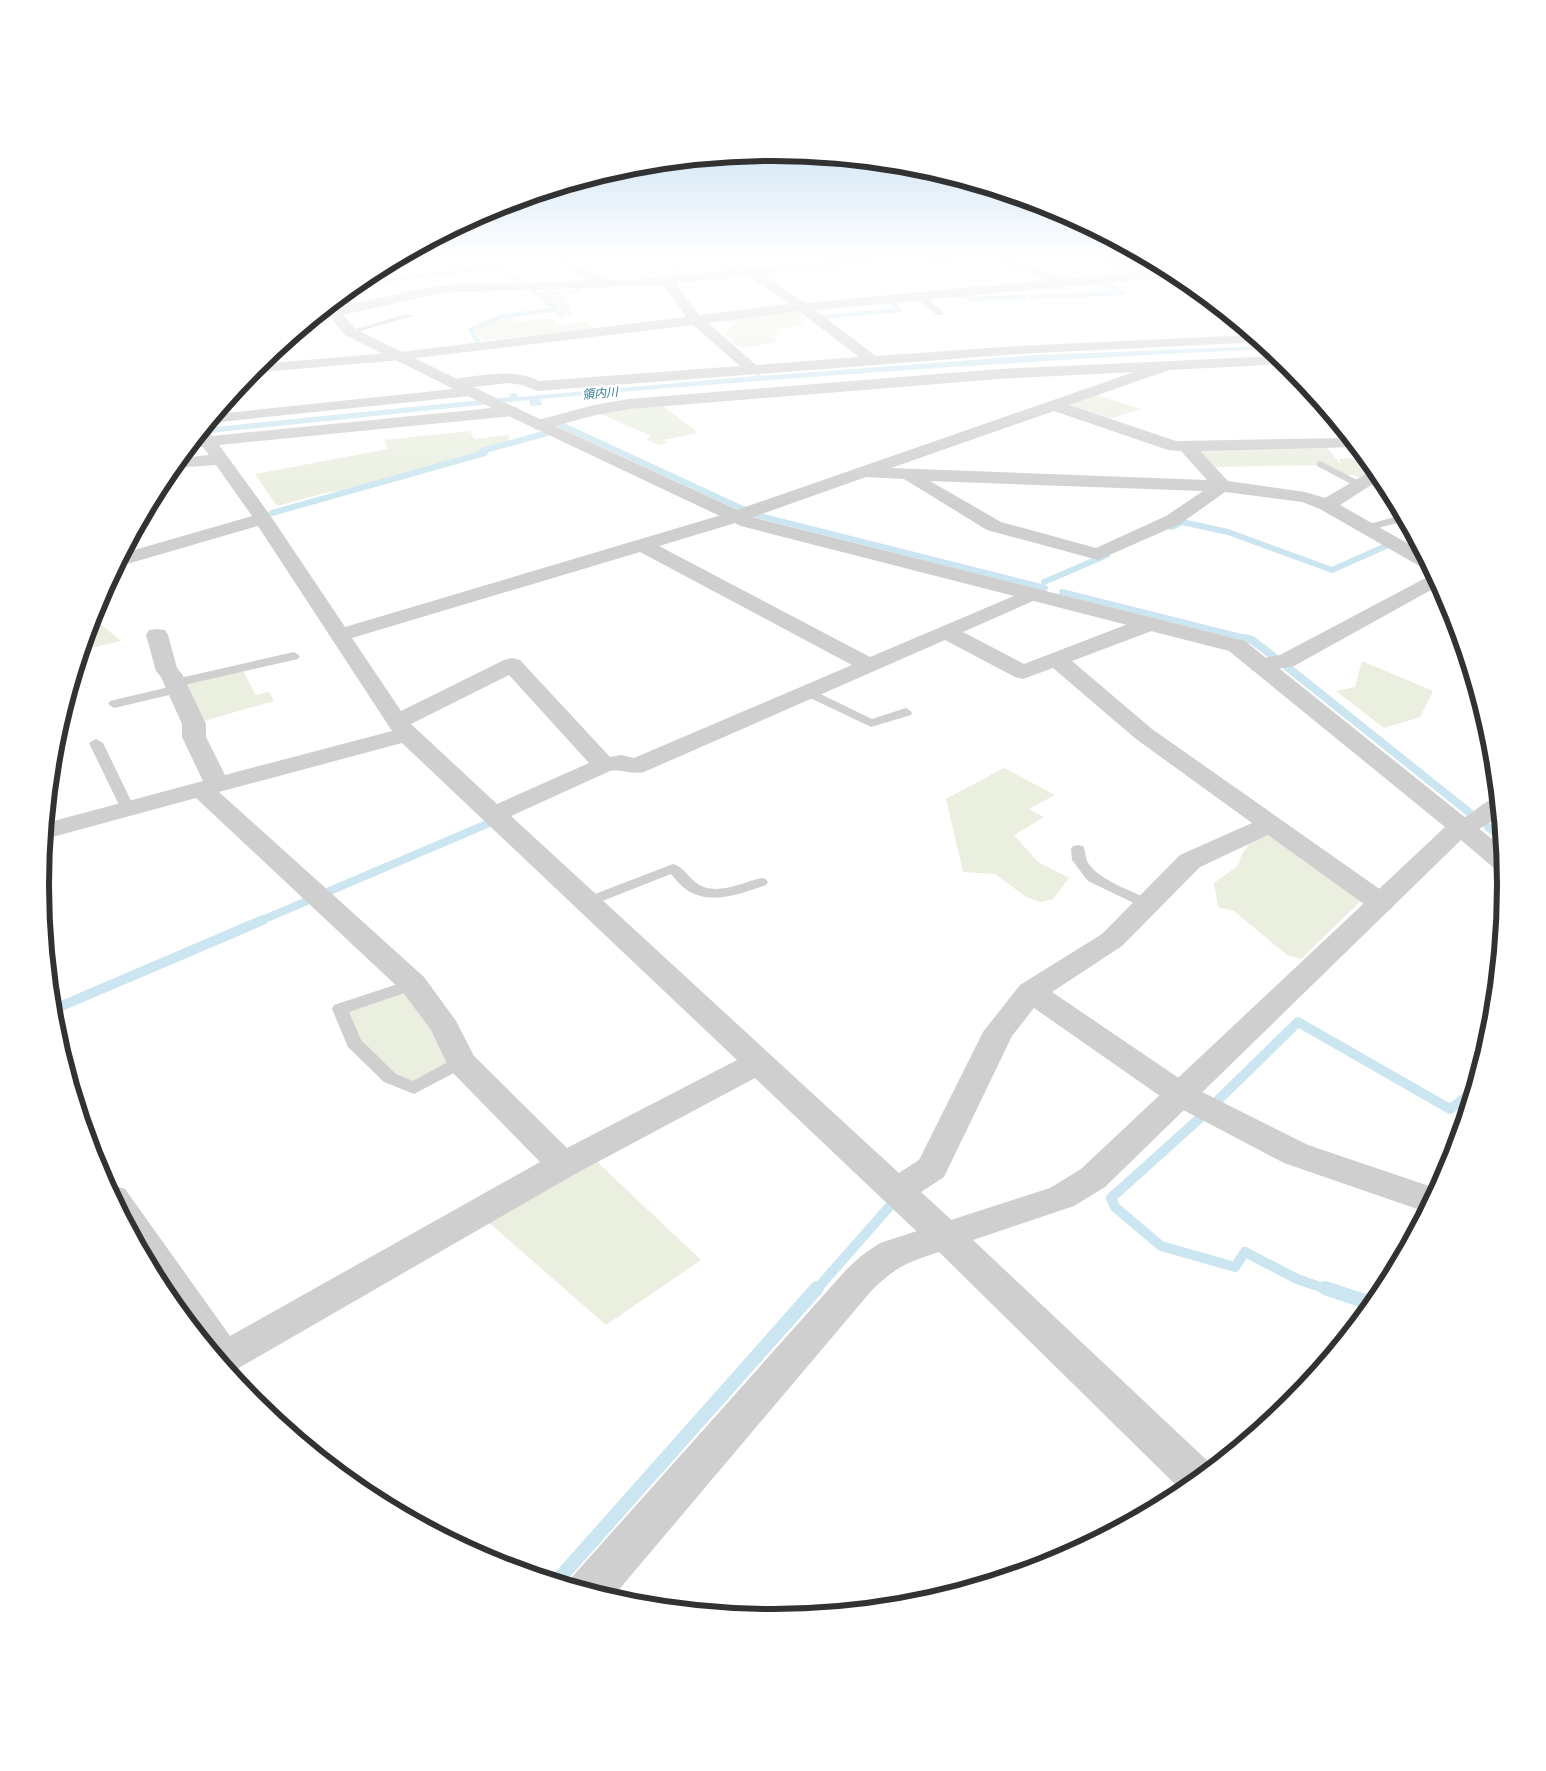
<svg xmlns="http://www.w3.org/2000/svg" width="1546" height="1771" viewBox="0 0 1546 1771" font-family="Manrope,'Noto Sans JP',sans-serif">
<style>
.green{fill:#eaefe0}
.water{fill:#cbe6f0}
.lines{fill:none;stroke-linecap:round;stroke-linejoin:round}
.stream-far4{stroke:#cbe6f0;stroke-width:4.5}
.stream-far3{stroke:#cbe6f0;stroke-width:6}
.stream-far2{stroke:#cbe6f0;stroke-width:8}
.stream-far1{stroke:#cbe6f0;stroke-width:10}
.stream{stroke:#cbe6f0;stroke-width:14}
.service{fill:#cfcfcf;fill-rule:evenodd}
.minor{fill:#cfcfcf;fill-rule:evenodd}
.tertiary{fill:#cfcfcf;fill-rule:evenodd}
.labels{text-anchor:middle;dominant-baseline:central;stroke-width:5;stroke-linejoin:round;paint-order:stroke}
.far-water-label{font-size:12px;font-style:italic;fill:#357c96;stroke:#fff}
.rim{fill:none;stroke:#323232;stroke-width:6}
</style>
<rect width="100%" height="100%" fill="#fff"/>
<!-- green -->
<g class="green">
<path d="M580,288l2,2 -1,2 -17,4 3,4 -4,1 10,6 -5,1 5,6 -9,2v3l-5,-1 -6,-7 1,-6 -14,-13 12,-3 5,3z"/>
<path d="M794,311l13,7 -6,2 1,4 -27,6 3,5 -6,1 5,5 -2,1c-13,2 -31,10 -43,1l2,-3 -9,-5 4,-5 -1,-2 7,-4 -2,-1 -24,-2z"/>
<path d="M511,316l7,6 31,-3 6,1 4,6 26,-5 8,8 -108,11 -4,-1 -8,-9 29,-13z"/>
<path d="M1095,394l45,15 -30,10 -43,-15z"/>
<path d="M661,404l37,29 -35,7 4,3 -8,2 -13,-5 5,-4 -55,-24z"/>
<path d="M470,431l4,8 35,-4v7l-31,9 3,2 -136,37 -20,3 -48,13 -22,-32 133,-25 -4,-9z"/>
<path d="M1325,446l17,19 -3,-6 13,-1 24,13 -13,8 -9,-4h-8l-18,-10 -119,2 -13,-19z"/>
<path d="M92,617l29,24 -39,9z"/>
<path d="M1362,661l71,30 -13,26 -36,11 -48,-37 19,-4z"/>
<path d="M242,669l14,26 13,-3 5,9 -74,21 -15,-39z"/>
<path d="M1004,768l51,27 -26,14 15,8 -30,18 24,27 31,16 -16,21 -13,3 -14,-5 -31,-23 -32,-2 -17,-73z"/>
<path d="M1272,833l91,66 -62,60 -14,-4 -53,-44 -16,-4 -4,-24 24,-17 4,-12 8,-11z"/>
<path d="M407,989l45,74 -36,20 -22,-8 -33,-33 -15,-32z"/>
<path d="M594,1159l107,101 -95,65 -119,-104z"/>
</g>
<!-- water -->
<path class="water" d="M1265,346l4,3c-243,11 -486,29 -729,50l2,6 -11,1 -2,-6 -329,34 5,-6 305,-31 -1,-3 7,-1 2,4 238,-21 -1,-3h4l2,3 278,-21z"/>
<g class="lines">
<!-- stream-far4 -->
<g class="stream-far4">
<path d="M1092,259h2"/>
<path d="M869,260l18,-1"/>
<path d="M1120,261l28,-2"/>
<path d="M676,278l4,-19"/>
<path d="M356,284l138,-17 6,1 23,17"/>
<path d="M957,296l9,-1 5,4 54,-2"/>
<path d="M1033,297l91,-4 -23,-11"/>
<path d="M822,317l78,-7 -9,-8 12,-1"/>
<path d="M479,343l-9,-13 33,-14 50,-6 -1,-5 -23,-17"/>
</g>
<!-- stream-far3 -->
<g class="stream-far3">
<path d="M559,424l186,86"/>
<path d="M272,513l213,-60 -3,-2 65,-18"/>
<path d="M756,515l289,73"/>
<path d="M1172,527l10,-5 46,10 104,38 54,-24"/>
<path d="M1044,582l63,-27"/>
<path d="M1062,592l187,47"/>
</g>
<!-- stream-far2 -->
<g class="stream-far2">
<path d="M1244,638l8,2 21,16"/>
<path d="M1286,666l184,147"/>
<path d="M1488,827l13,11"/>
<path d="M320,888l5,5 162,-69"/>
<path d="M260,921l47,-20"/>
</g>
<!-- stream-far1 -->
<g class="stream-far1">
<path d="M52,1010l211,-90"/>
<path d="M1213,1105l85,-83 152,87 19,-14"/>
<path d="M1200,1118l-89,80 4,9 46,39 74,21 10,-15 52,27 32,11"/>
<path d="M816,1290l73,-83"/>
</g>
<!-- stream -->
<g class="stream">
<path d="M1325,1288l48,16"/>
<path d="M556,1582l261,-294"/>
</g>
<!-- service -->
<g class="service">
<path d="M733,259h17l-19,3 -1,-1z"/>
<path d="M917,295h6l20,16v4h-6l-20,-16z"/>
<path d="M406,314l7,2 -63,18 -4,-2z"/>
<path d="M1320,461l43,22 2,2 -2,2h-6l-40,-21v-4z"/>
<path d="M1402,515l3,6 -39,10 -5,-3 1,-2z"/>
<path d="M294,652l6,4 -2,3 -118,27 4,3 -2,3 -68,16 -6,-4 2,-3 63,-15 -4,-3 2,-3z"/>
<path d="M808,688l64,31 34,-11 6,4 -1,3 -40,12 -67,-32 -2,-3 2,-3z"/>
<path d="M96,739l7,4 32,66 -2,3h-10l-2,-3 -32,-66z"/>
<path d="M1078,845l5,1c3,5 2,10 4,15 10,19 46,30 65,40l3,3 -3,3h-10l-54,-26 -16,-21 -1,-11 2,-3z"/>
<path d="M673,864c9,2 14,11 21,17 19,17 46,2 67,-3l5,1 2,3 -2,3c-24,8 -55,21 -79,5 -6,-4 -11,-10 -16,-16l-79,31h-10l-3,-3 3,-3z"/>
<path d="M413,979l6,1 2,4 -2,4 -70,24 12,28 35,34 17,7 42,-23 6,-2 6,2 3,4 -3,4 -53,28 -30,-12 -36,-35 -16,-38 2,-4z"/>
</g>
<!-- minor -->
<g class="minor">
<path d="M554,259h14l38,21 36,-1 96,-10 -1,-2 1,-3 5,-1 10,5 88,-9h39l-6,4 -111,11 42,29 243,-23 -50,-18 -2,-3h17l52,20 72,-7 -40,-10 -2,-3h19l51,12 13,4 12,9 -4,1 -27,-7 -344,32 61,46 141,-10 235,-11 9,7 -244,12 -480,37 -14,-6 -15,-2 -53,6 -6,-2 -2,-3 2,-3 6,-2c28,-4 58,-11 84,2l201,-15 -47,-41 -293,35 -150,13 9,-9 141,-12 286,-35 -22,-32 -224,8 -105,24 -20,1 9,-8 116,-25 148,-4zM748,276l41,28 -90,11 -23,-32zM799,311l60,46 -103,8 -48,-42z"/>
<path d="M918,259h41c-8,9 -29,5 -39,3z"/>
<path d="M1277,356l10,8 -118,6 -100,35 107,36 173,-3 8,9 -157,4 28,30 77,11 20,6 49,-29 8,9 -42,27 81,46 10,17 -10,-1 -101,-58 -18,-7 -77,-10 -45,32 -82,36 -111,-30 -83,-51 -38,-2 -124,44 -83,25 211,111 163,-69 7,2 3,4 -3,4 -77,34 61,32 117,-45 8,-1 8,1 3,5 -3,5 -85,32 80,68 239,168 4,6 -4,6 -10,2 -10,-2 -103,-74 -68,32 -78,79 -70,46 140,95 116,58 130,44 -12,23 -142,-49 -114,-60 -136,-95 -22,28 -68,141 -23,15 37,34 5,10 -5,10 -13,4 -13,-4 -177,-168 -180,96 -345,199 -67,-81 -56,-105 6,-2 12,4 105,147 310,-174 -90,-92 -19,-40 -29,-39 -206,-193 -151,41 1,-16 157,-42 -21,-44v-13l-21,-47 -5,-6 -10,-36 3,-5 8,-1 8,1 3,5 9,33 5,6 24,50v13l19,38 167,-44 -134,-205 -131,38 -10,1 7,-12 128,-37 -36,-51 -44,3 8,-10 29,-3 -6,-8h-14l16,-19 7,8 300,-30 6,2 2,3 -2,3 -6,2 -293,29 51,70 75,112 383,-114 406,-141 -135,7 -370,30 -33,6 -56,15 -6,-1 -2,-4 2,-4 60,-16 35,-6 370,-30zM1054,411l114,39 13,1 26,29 -316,-12zM930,481l273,10 -37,25 -70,32 -95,-26zM640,552l212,113 -218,93 -13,-3 -11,2 -90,-97 -8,-2 -8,2 -103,51 -49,-73zM945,640l70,37 8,2 30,-11 83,71 116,84 -72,32 -78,79 -82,51 -37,47 -64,128 -20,13 -388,-357 99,-45c12,-2 22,4 34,1zM509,675l80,88 -92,41 -86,-80zM402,743l335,317 -170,88 -93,-92 -18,-35 -32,-44 -205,-185z"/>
<path d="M473,387l6,2 2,3 -2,3 -270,28 8,-9z"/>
<path d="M1433,574l7,11 -146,81 -34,6 -8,-2 -3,-5 3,-5 28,-5z"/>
<path d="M1497,797l2,19c-15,11 -30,21 -48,17l-4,-6c5,-7 10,-7 18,-10 11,-6 19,-16 32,-20z"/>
</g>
<!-- tertiary -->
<path class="tertiary" d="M333,303l22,26 159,78 241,111 490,123 257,206 2,23 -10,-2 -33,-28 -356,347 -31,19 -101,34 241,227 -31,25 -244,-240c-32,10 -43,15 -67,38l-261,309 -42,-13 3,-9 274,-307 15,-14 19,-13 170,-55 31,-19 364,-342 -216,-176 -488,-125 -239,-113 -157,-78 -20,-25z"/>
</g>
<!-- sky -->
<linearGradient id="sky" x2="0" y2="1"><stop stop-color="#9cc8eb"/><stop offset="0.51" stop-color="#fff"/><stop offset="1" stop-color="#fff" stop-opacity="0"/></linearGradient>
<rect width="1546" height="507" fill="url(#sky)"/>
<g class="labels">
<!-- far-water labels -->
<g class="far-water-label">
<text transform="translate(600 393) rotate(-5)">領内川</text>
</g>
</g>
<!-- crop -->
<path d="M0 0H1546V1771H0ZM49 885a724 724 0 1 1 1448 0a724 724 0 1 1-1448 0Z" fill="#fff" fill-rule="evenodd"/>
<path class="rim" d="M49 885a724 724 0 1 1 1448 0a724 724 0 1 1-1448 0Z"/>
</svg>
